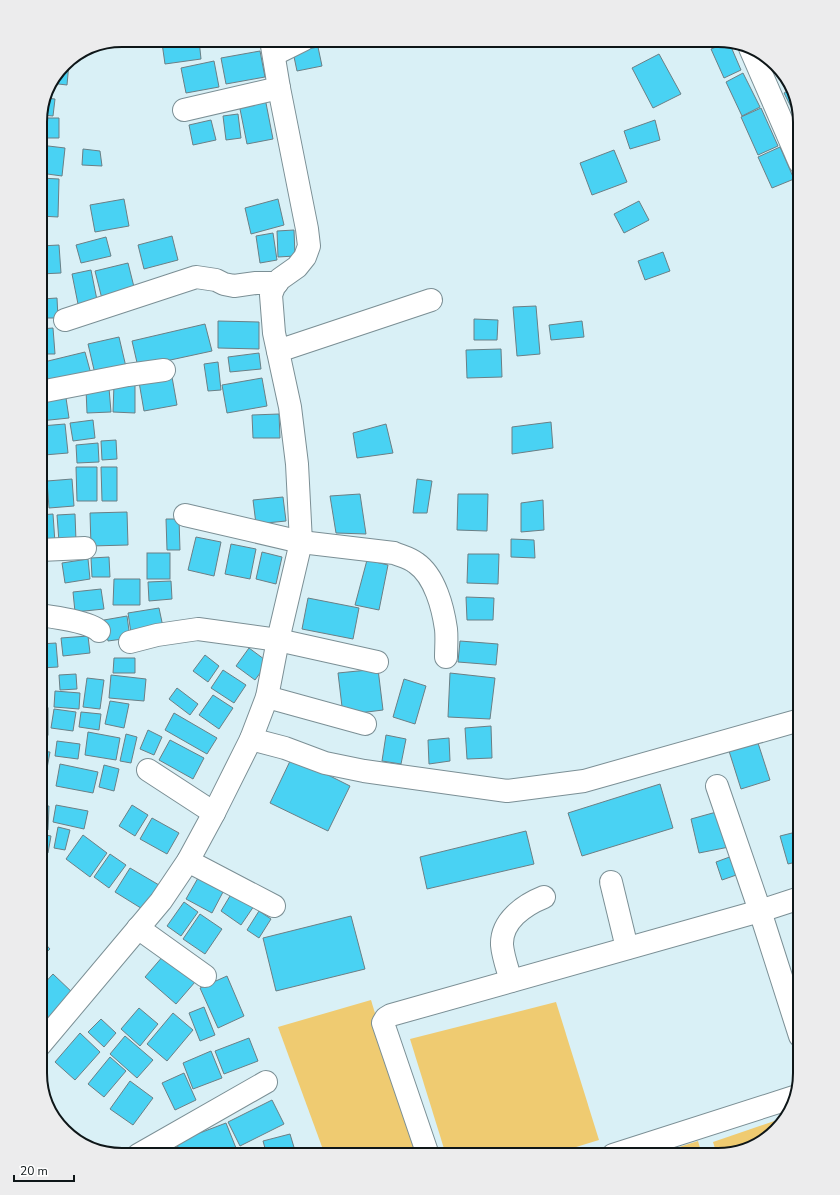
<svg xmlns="http://www.w3.org/2000/svg" width="840" height="1195" viewBox="0 0 840 1195" font-family="'Nunito Sans',sans-serif">
<style>
.green{fill:#efcb71}
.building{fill:#49d2f3;stroke:#6b7f85}
.lines{fill:none;stroke-linecap:round;stroke-linejoin:round}
.minor-casing{stroke:#7b8f95;stroke-width:24}
.minor{stroke:#fff;stroke-width:22}
.rim{fill:none;stroke:#0e1618;stroke-width:2}
</style>
<rect width="100%" height="100%" fill="#d9f0f6"/>
<!-- green -->
<g class="green">
<path d="M371,1000l47,155h-93l-47,-128z"/>
<path d="M556,1002l43,138 -49,15h-104l-36,-116z"/>
<path d="M786,1117l-27,27 -42,11 -4,-13z"/>
<path d="M698,1141l4,14h-48z"/>
</g>
<!-- building -->
<g class="building">
<path d="M182,40h17l2,19 -36,5 -3,-21z"/>
<path d="M729,42l12,28 -17,8 -13,-29z"/>
<path d="M318,47l4,19 -25,5 -4,-19z"/>
<path d="M260,51l5,26 -39,7 -5,-26z"/>
<path d="M659,54l22,40 -28,14 -21,-40z"/>
<path d="M214,61l5,26 -33,6 -5,-25z"/>
<path d="M66,63h3l-2,22 -17,-2z"/>
<path d="M777,68l12,13 1,4 -6,2z"/>
<path d="M743,73l17,34 -18,9 -16,-34z"/>
<path d="M791,89l7,25 -3,1 -11,-22z"/>
<path d="M45,98l10,1 -2,17 -12,-1z"/>
<path d="M265,98l8,41 -26,5 -8,-40z"/>
<path d="M761,108l17,38 -20,9 -17,-38z"/>
<path d="M238,114l3,24 -15,2 -3,-24z"/>
<path d="M44,118h15v20h-16z"/>
<path d="M211,120l5,20 -23,5 -4,-20z"/>
<path d="M655,120l5,20 -30,9 -6,-18z"/>
<path d="M40,145l25,3 -3,28 -22,-3z"/>
<path d="M780,147l14,32 -22,9 -14,-31z"/>
<path d="M83,149l17,2 2,15 -20,-1z"/>
<path d="M614,150l13,32 -35,13 -12,-32z"/>
<path d="M40,178l19,1 -1,38 -18,-1z"/>
<path d="M124,199l5,27 -34,6 -5,-27z"/>
<path d="M278,199l6,26 -33,9 -6,-26z"/>
<path d="M639,201l10,19 -25,13 -10,-19z"/>
<path d="M294,230l1,26 -17,1 -1,-26z"/>
<path d="M273,233l4,27 -17,3 -4,-27z"/>
<path d="M172,236l6,24 -34,9 -6,-24z"/>
<path d="M106,237l5,19 -30,7 -5,-18z"/>
<path d="M59,245l2,28 -21,1v-28z"/>
<path d="M663,252l7,19 -25,9 -7,-19z"/>
<path d="M128,263l7,28 -33,8 -7,-28z"/>
<path d="M91,270l6,30 -19,4 -6,-30z"/>
<path d="M57,298l1,20h-15l-1,-19z"/>
<path d="M536,306l4,48 -23,2 -4,-49z"/>
<path d="M474,319l24,1 -1,20h-23z"/>
<path d="M218,321l41,1v27l-41,-1z"/>
<path d="M582,321l2,16 -33,3 -2,-15z"/>
<path d="M205,324l7,27 -74,16 -6,-26z"/>
<path d="M53,328l2,26h-15v-25z"/>
<path d="M119,337l7,30 -31,7 -7,-30z"/>
<path d="M501,349l1,28 -35,1 -1,-28z"/>
<path d="M85,352l6,22 -42,10 -5,-22z"/>
<path d="M259,353l2,16 -31,3 -2,-15z"/>
<path d="M218,362l3,28 -13,1 -4,-27z"/>
<path d="M172,377l5,28 -33,6 -5,-29z"/>
<path d="M262,378l5,28 -40,7 -5,-28z"/>
<path d="M114,384l21,1v28l-22,-1z"/>
<path d="M109,388l2,24 -24,1 -1,-24z"/>
<path d="M66,398l3,20 -29,3v-20z"/>
<path d="M279,414l1,24h-27l-1,-23z"/>
<path d="M93,420l2,18 -22,3 -3,-18z"/>
<path d="M551,422l2,26 -41,6v-27z"/>
<path d="M65,424l3,29 -24,2 -3,-29z"/>
<path d="M386,424l7,29 -36,5 -4,-25z"/>
<path d="M116,440l1,19 -15,1 -1,-19z"/>
<path d="M98,443l1,19 -22,1 -1,-18z"/>
<path d="M76,467h21v34h-20z"/>
<path d="M101,467h16v34h-15z"/>
<path d="M72,479l2,27 -25,2 -2,-27z"/>
<path d="M417,479l15,2 -5,32h-14z"/>
<path d="M360,494l6,40 -30,-1 -6,-37z"/>
<path d="M458,494h30l-1,37 -30,-1z"/>
<path d="M283,497l3,24 -30,3 -3,-24z"/>
<path d="M543,500l1,30 -23,2v-29z"/>
<path d="M127,512l1,33 -37,1 -1,-33z"/>
<path d="M53,514l2,29 -15,1v-29z"/>
<path d="M75,514l1,27 -17,1 -2,-27z"/>
<path d="M166,519h13l1,31h-13z"/>
<path d="M196,537l25,5 -7,34 -26,-6z"/>
<path d="M511,539l23,1 1,18 -24,-1z"/>
<path d="M231,544l25,5 -6,30 -25,-5z"/>
<path d="M262,552l20,5 -6,27 -20,-5z"/>
<rect x="147" y="553" width="23" height="26"/>
<path d="M468,554h31l-1,30 -31,-1z"/>
<path d="M109,557l1,20h-18l-1,-19z"/>
<path d="M88,559l2,20 -25,4 -3,-20z"/>
<path d="M367,560l21,5 -9,45 -24,-5z"/>
<path d="M114,579h26v26h-27z"/>
<path d="M171,581l1,18 -23,2 -1,-19z"/>
<path d="M101,589l3,20 -29,3 -2,-20z"/>
<path d="M466,597l28,1 -1,22h-26z"/>
<path d="M308,598l51,10 -6,31 -51,-10z"/>
<path d="M159,608l4,19 -32,6 -3,-20z"/>
<path d="M127,616l3,22 -22,3 -4,-21z"/>
<rect x="40" y="618" width="4" height="21"/>
<path d="M88,636l2,17 -27,3 -2,-18z"/>
<path d="M460,641l38,3 -2,21 -38,-3z"/>
<path d="M56,643l2,24 -18,1v-24z"/>
<path d="M249,648l19,14 -13,18 -19,-14z"/>
<path d="M205,655l14,11 -11,16 -15,-11z"/>
<path d="M114,658h21v15h-22z"/>
<path d="M378,669l5,41 -40,5 -5,-42z"/>
<path d="M223,670l23,15 -12,18 -23,-15z"/>
<path d="M450,673l45,5 -5,41 -42,-2z"/>
<path d="M76,674l1,15 -17,1 -1,-15z"/>
<path d="M111,675l35,4 -2,22 -35,-3z"/>
<path d="M87,678l17,2 -4,29 -17,-2z"/>
<rect x="40" y="679" width="7" height="21"/>
<path d="M404,679l22,7 -11,38 -22,-7z"/>
<path d="M177,688l21,16 -8,11 -21,-16z"/>
<path d="M55,691l25,2 -1,16 -25,-2z"/>
<path d="M213,695l20,13 -14,21 -20,-14z"/>
<path d="M110,701l19,3 -5,24 -19,-4z"/>
<rect x="40" y="708" width="8" height="27"/>
<path d="M54,709l22,3 -3,19 -22,-3z"/>
<path d="M81,712l20,2 -2,16 -20,-3z"/>
<path d="M174,713l43,25 -10,16 -42,-24z"/>
<path d="M491,726l1,32 -25,1 -2,-31z"/>
<path d="M148,730l14,7 -8,18 -14,-6z"/>
<path d="M88,732l32,6 -4,22 -31,-5z"/>
<path d="M126,734l11,3 -6,26 -11,-2z"/>
<path d="M386,735l20,4 -5,25 -19,-3z"/>
<path d="M449,738l1,23 -21,3 -1,-24z"/>
<path d="M170,740l34,18 -11,21 -34,-19z"/>
<path d="M57,741l23,3 -2,15 -23,-3z"/>
<path d="M758,743l12,37 -29,9 -12,-38z"/>
<path d="M40,751l10,1 -4,22 -6,-1z"/>
<path d="M292,757l58,29 -22,45 -58,-28z"/>
<path d="M60,764l38,8 -5,21 -37,-7z"/>
<path d="M104,765l15,4 -5,22 -15,-4z"/>
<path d="M660,784l13,44 -91,28 -14,-43z"/>
<path d="M56,805l32,6 -4,18 -31,-7z"/>
<path d="M132,805l16,10 -13,21 -16,-10z"/>
<path d="M40,806h9l-1,24 -8,-1z"/>
<path d="M720,811l9,36 -30,6 -8,-34z"/>
<path d="M152,818l27,15 -12,21 -27,-15z"/>
<path d="M58,827l12,3 -5,20 -11,-2z"/>
<path d="M526,831l8,33 -107,25 -7,-32z"/>
<path d="M800,831v30l-12,3 -8,-28z"/>
<path d="M40,834l11,2 -3,17 -8,-1z"/>
<path d="M83,835l24,18 -17,24 -24,-18z"/>
<path d="M110,854l16,11 -17,23 -15,-11z"/>
<path d="M735,855l7,18 -20,7 -6,-18z"/>
<path d="M40,859h4l-1,28 -3,-1z"/>
<path d="M130,868l29,17 -15,25 -29,-18z"/>
<path d="M198,878l25,14 -11,21 -26,-14z"/>
<path d="M233,891l21,15 -13,19 -20,-14z"/>
<path d="M184,902l14,10 -17,24 -14,-10z"/>
<path d="M259,911l12,8 -12,19 -12,-8z"/>
<path d="M200,914l22,15 -17,25 -22,-15z"/>
<path d="M351,916l14,53 -89,22 -13,-53z"/>
<path d="M40,938l10,11 -10,9z"/>
<path d="M164,955l31,27 -19,22 -31,-27z"/>
<path d="M53,974l22,21 -25,27 -10,-9v-25z"/>
<path d="M227,976l17,40 -26,12 -18,-40z"/>
<path d="M204,1007l11,28 -15,6 -11,-28z"/>
<path d="M139,1008l19,16 -18,22 -19,-17z"/>
<path d="M173,1013l20,17 -26,31 -20,-17z"/>
<path d="M101,1019l15,14 -12,14 -16,-15z"/>
<path d="M80,1033l20,19 -25,28 -20,-18z"/>
<path d="M125,1036l28,24 -16,18 -27,-24z"/>
<path d="M249,1038l9,23 -34,13 -9,-23z"/>
<path d="M211,1051l11,27 -29,11 -10,-26z"/>
<path d="M110,1057l16,14 -22,26 -16,-13z"/>
<path d="M184,1073l12,27 -21,10 -13,-27z"/>
<path d="M130,1081l23,17 -20,27 -23,-16z"/>
<path d="M272,1100l12,24 -44,22 -12,-24z"/>
<path d="M226,1123l10,25 -17,7h-38l-5,-13z"/>
<path d="M290,1134l6,20 -29,1 -4,-14z"/>
</g>
<g class="lines">
<defs>
<g id="minor">
<path d="M750,48l50,115"/>
<path d="M275,54l28,-14"/>
<path d="M184,110l95,-22"/>
<path d="M65,320l131,-43 20,3 8,4 10,2 22,-3h21"/>
<path d="M278,351l153,-51"/>
<path d="M40,392l88,-17 36,-5"/>
<path d="M185,515l116,27 93,11c7,3 16,5 22,10 19,13 27,45 30,66 1,9 0,19 0,28"/>
<path d="M40,550l45,-2"/>
<path d="M40,615c14,2 50,7 59,16"/>
<path d="M130,642l27,-7 41,-6 80,11 99,22"/>
<path d="M267,697l98,27"/>
<path d="M251,739l34,9 40,15 39,8 143,20 77,-10 216,-61"/>
<path d="M148,770l66,43"/>
<path d="M717,786l43,125 40,125"/>
<path d="M188,861l86,45"/>
<path d="M611,882l16,66"/>
<path d="M138,928l67,48"/>
<path d="M511,981c-3,-11 -8,-24 -9,-36 -1,-24 22,-40 42,-48"/>
<path d="M40,1045l121,-144 27,-40 26,-48 37,-74 16,-42 11,-57 23,-98 -4,-78 -7,-57 -16,-74 -3,-38 3,-8 6,-8 17,-12 8,-10 4,-11 -2,-17 -28,-141 -8,-48"/>
<path d="M138,1155l128,-73"/>
<path d="M428,1155l-45,-132 3,-5 5,-3 369,-104 40,-13"/>
<path d="M613,1155l181,-58"/>
</g>
</defs>
<!-- minor casing -->
<use href="#minor" class="minor-casing"/>
<!-- minor -->
<use href="#minor" class="minor"/>
</g>
<!-- crop -->
<path d="M0 0H840V1195H0ZM122 47H718A75 75 0 0 1 793 122V1073A75 75 0 0 1 718 1148H122A75 75 0 0 1 47 1073V122A75 75 0 0 1 122 47Z" fill="#ececed" fill-rule="evenodd"/>
<path class="rim" d="M122 47H718A75 75 0 0 1 793 122V1073A75 75 0 0 1 718 1148H122A75 75 0 0 1 47 1073V122A75 75 0 0 1 122 47Z"/>
<!-- scale -->
<path d="M14 1175v6h60v-6" fill="none" stroke="#0e1618" stroke-width="2"/>
<text x="20" y="1175" font-size="12" fill="#0e1618" stroke="#ffffff" stroke-width="3" paint-order="stroke">20 m</text>
</svg>
